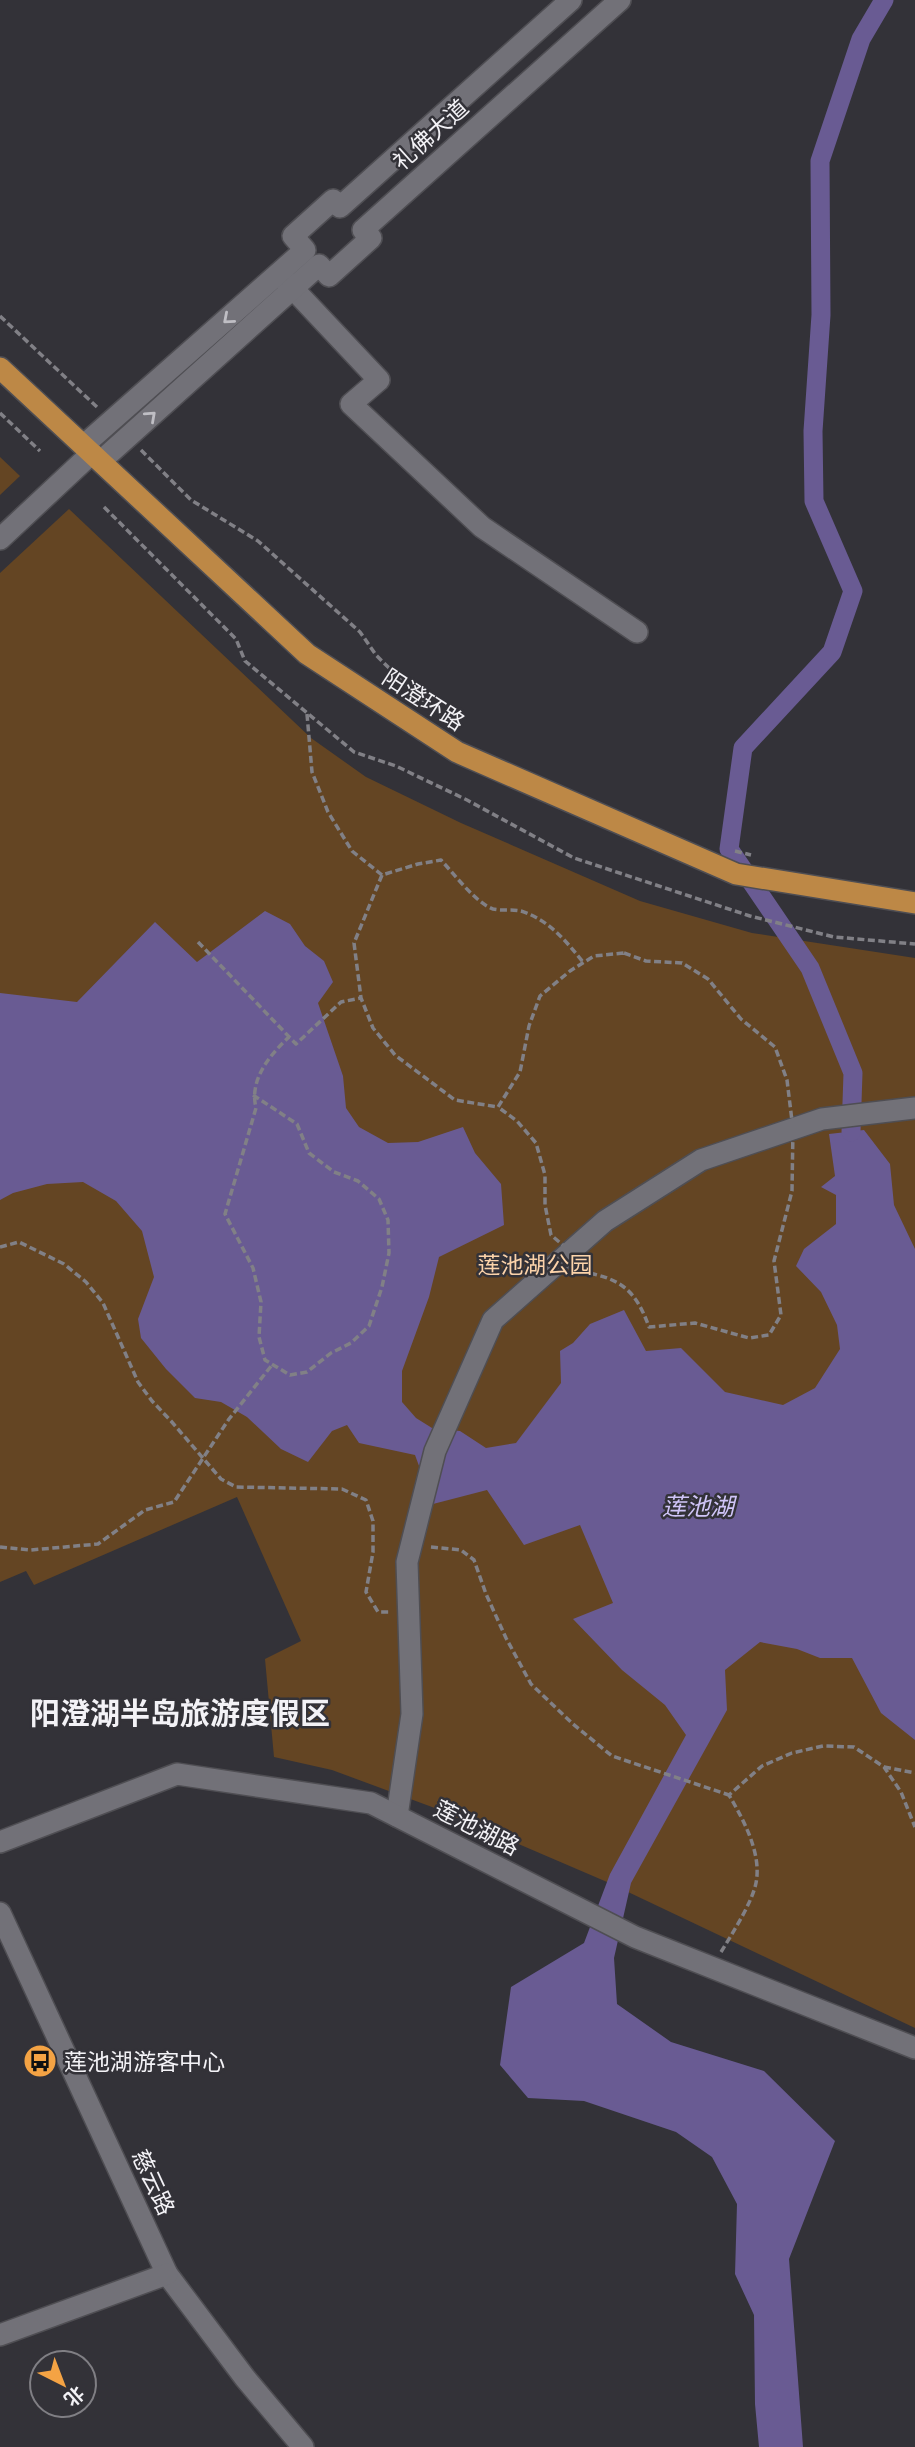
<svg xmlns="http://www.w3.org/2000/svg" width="915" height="2447" viewBox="0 0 915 2447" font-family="'Exo 2','Noto Sans SC',sans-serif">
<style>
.green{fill:#644523}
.water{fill:#695b93}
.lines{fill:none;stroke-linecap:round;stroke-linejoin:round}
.canal{stroke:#695b93;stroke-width:19}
.minor-casing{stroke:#4f4e53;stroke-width:24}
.major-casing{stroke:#4f4e53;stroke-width:24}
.path{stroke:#818086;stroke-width:3.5;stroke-dasharray:7 3.5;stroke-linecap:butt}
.minor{stroke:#727178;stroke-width:21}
.major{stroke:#bd8846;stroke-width:21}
.oneway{stroke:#bfbec4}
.labels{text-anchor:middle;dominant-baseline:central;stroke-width:5;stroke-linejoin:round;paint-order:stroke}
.street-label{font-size:23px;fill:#f3f2f6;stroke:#333238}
.park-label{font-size:23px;fill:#fcd3aa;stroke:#333238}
.poi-label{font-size:23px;fill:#f3f2f6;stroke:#333238;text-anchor:start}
.water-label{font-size:24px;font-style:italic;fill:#d0c5f8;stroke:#333238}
.district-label{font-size:30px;font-weight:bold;fill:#f3f2f6;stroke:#333238}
</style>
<rect width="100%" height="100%" fill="#333238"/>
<!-- green -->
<g class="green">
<path d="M0,457l20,19 -20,19z"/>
<path d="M69,509l242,229 55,39 95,46 179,78 112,32 163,25v1070l-308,-146 -175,-75 -100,-37 -58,-13 -9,-98 36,-18 -64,-144 -203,88 -8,-14 -26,11v-1009z"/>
</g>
<!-- water -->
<path class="water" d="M265,911l25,13 15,22 19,15 9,21 -15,21 25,73 3,32 13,19 29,16 30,-1 45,-15 12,26 26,31 3,41 -65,32 -10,40 -27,74v31l14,16 16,10 28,3 26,17 30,-5 45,-60 -1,-32 13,-8 17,-19 34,-14 22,41 35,-3 44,44 58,13 32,-17 25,-39 -3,-24 -16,-33 -25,-26 8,-17 32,-25v-29l-15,-8 14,-11 -6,-42 35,-4 26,34 4,41 21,44v491l-34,-27 -29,-55h-32l-23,-9 -37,-7 -35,28 2,40 -96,173 -17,75 3,46 54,38 93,29 71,70 -46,118 14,188h-44l-4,-43 -1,-89 -19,-41 2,-70 -25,-47 -36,-25 -92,-31 -56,-3 -28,-33 11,-78 73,-44 26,-69 76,-139 -21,-30 -43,-35 -49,-51 40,-16 -33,-78 -56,20 -37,-55 -54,14 -18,-49 -56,-12 -12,-18 -15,6 -24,31 -27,-13 -34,-32 -26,-15 -26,-4 -29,-29 -25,-31 -3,-19 16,-42 -12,-46 -26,-30 -33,-19 -36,2 -34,9 -13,7v-207l77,9 78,-80 42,40z"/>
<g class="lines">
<!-- canal -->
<path class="canal" d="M851,1132l2,-59 -43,-105 -81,-119 14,-101 89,-96 21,-61 -39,-90 -1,-70 8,-116 -1,-154 41,-122 23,-39"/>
<defs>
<g id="minor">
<path d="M283,278l96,102 -28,24 131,123 155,105"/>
<path d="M84,445l221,-195 -12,-14 40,-36 7,7 231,-207"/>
<path d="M101,461l218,-196 10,11 42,-38 -8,-8 257,-230"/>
<path d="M0,539l92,-86"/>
<path d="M397,1816l15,-102 -5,-152 28,-111 58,-131 112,-99 96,-61 121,-41 93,-11"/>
<path d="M0,1842l177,-68 194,29 264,134 280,111"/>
<path d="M0,1913l167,361 78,104 58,69"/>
<path d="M0,2335l167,-61"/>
</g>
<path id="major" d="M0,368l307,286 150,98 279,122 179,29"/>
</defs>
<!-- minor casing -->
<use href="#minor" class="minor-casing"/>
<!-- major casing -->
<use href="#major" class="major-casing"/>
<!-- path -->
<g class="path">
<path d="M0,316l98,92"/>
<path d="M0,413l40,38"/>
<path d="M141,450l50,50 67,41 102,91 16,23 38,38 43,34"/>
<path d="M104,507l132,132 9,22 109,91 42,14 71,34 107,58 176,58 84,21 81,7"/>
<path d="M307,714l5,58 16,40 24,39 30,24 36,-11 23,-4c13,14 35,43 52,49 9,2 19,0 28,2 28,9 44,29 62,51"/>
<path d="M735,851l16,4"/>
<path d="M382,875l-28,68 7,55 12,30 22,27 60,45 43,7"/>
<path d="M198,942l98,102 45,-42 20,-4"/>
<path d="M624,953l22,8 36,2 26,16 33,40 34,28 12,33 6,49 -1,62 -18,70 7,54 -12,20 -20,3 -54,-15 -46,4c-13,-36 -27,-48 -65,-55l-13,-20 -20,-17 -6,-30v-30l-9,-32 -19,-22 -19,-14 22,-35 9,-46 11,-30 30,-25 24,-15z"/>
<path d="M253,1095l44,29 12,29 25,19 24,9 21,18 9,21 1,33 -7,34 -13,39 -18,17 -20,10 -24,19 -17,3 -25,-15 -6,-23 2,-35 -8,-34 -28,-54 31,-106c-7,-29 14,-53 33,-71"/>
<path d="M0,1247l19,-5 45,22 22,18 17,21 35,79 14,19 19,20 50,58 15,8 106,2 24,11 7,21v31l-7,40 12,20h12"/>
<path d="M0,1547l31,3 67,-6 47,-34 29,-8 55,-83 43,-54"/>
<path d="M431,1547l30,3 13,10 12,34 20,44 25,46 42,40 39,32 117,39"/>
<path d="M884,1767l31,6"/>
<path d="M721,1952c11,-18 31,-49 35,-69 6,-30 -13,-64 -27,-88l33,-29 30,-13 31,-7 31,1 30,20 17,25 14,35"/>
</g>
<!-- minor -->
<use href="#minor" class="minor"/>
<!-- major -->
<use href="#major" class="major"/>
</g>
<!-- one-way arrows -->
<defs><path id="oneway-chevron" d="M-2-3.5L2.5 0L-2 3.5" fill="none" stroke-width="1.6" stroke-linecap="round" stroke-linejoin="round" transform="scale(1.75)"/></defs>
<g class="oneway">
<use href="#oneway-chevron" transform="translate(228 319) rotate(139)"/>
<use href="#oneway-chevron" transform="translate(151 416) rotate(-42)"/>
</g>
<!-- icons -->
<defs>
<symbol id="bus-disc" viewBox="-11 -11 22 22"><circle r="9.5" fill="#f4a344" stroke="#333238"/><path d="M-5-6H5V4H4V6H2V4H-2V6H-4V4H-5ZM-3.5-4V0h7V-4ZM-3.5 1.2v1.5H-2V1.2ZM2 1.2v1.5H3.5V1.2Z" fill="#111"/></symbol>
</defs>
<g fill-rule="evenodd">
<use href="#bus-disc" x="21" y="2042" width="38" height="38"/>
</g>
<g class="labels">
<!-- street labels -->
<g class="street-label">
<text transform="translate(430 134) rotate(-42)">礼佛大道</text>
<text transform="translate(424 699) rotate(33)">阳澄环路</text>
<text transform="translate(477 1827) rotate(27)">莲池湖路</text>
<text transform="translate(154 2182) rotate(65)">慈云路</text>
</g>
<!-- park labels -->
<g class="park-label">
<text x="535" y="1264">莲池湖公园</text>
</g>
<!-- poi labels -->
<g class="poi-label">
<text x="64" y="2061">莲池湖游客中心</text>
</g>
<!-- water labels -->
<g class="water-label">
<text x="698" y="1505">莲池湖</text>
</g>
<!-- district labels -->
<g class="district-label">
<text x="180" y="1712">阳澄湖半岛旅游度假区</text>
</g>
</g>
<!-- north arrow -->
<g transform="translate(63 2384) rotate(138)"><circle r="33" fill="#333238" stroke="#807f84" stroke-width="2"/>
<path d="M0-5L12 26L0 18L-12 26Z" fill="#f4a344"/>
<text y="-10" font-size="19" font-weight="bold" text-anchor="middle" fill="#f3f2f6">北</text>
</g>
</svg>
